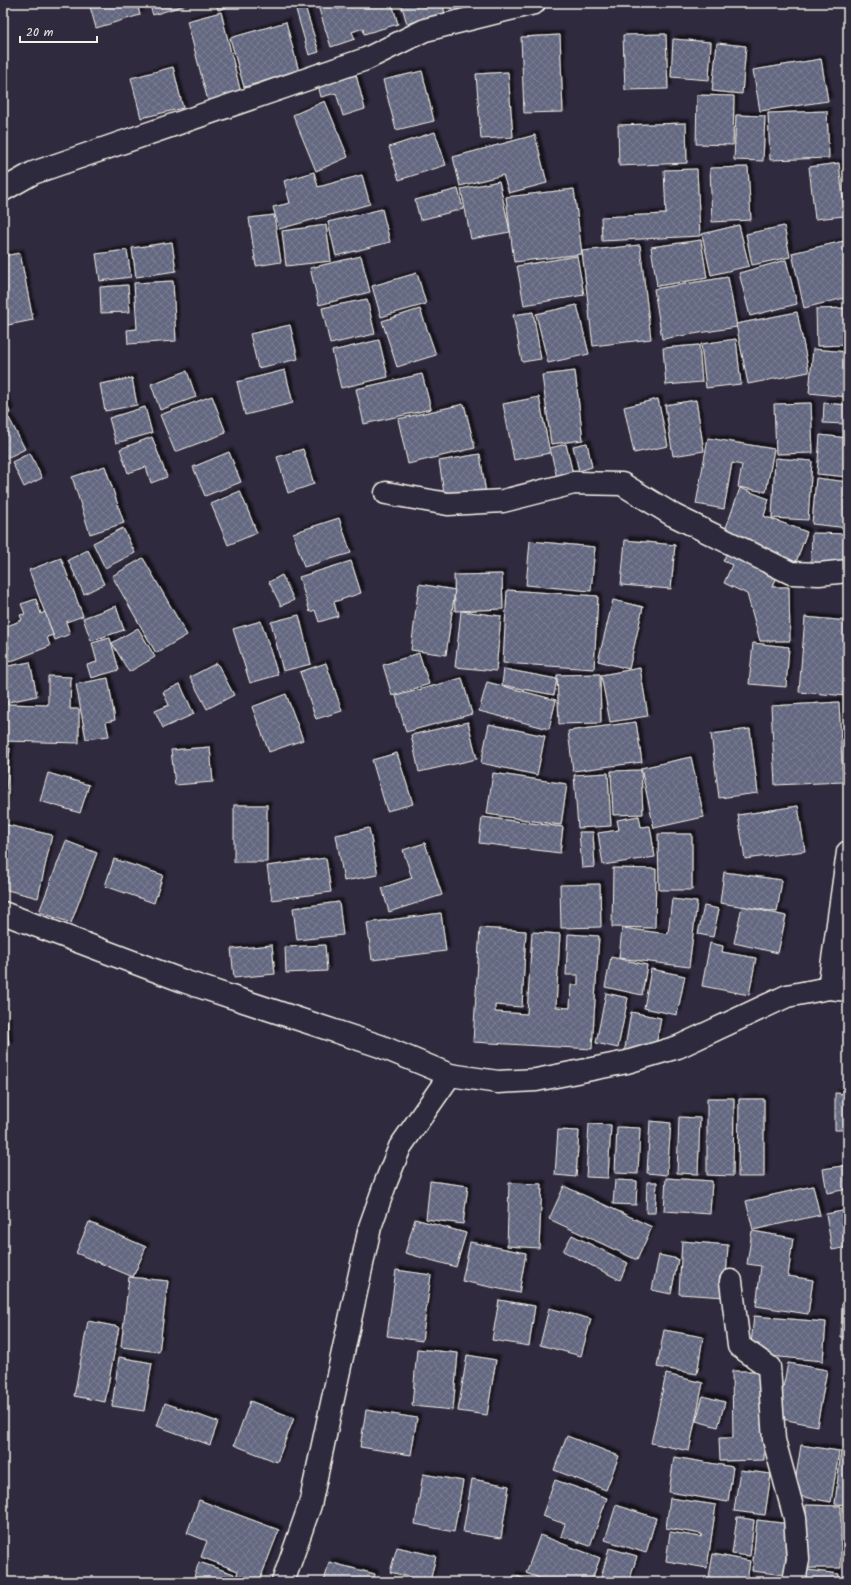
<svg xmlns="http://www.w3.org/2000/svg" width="851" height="1585" viewBox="0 0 851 1585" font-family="Kalam,sans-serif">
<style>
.building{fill:url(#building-cross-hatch);stroke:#f4f1e8;filter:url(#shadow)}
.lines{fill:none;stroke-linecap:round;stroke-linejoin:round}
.minor-casing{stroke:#f4f1e8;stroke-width:25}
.secondary-casing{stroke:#f4f1e8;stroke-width:25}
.minor{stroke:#2f2a3d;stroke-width:22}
.secondary{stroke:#2f2a3d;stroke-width:22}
</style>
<defs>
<pattern id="building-cross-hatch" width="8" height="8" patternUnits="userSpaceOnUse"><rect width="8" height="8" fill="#636780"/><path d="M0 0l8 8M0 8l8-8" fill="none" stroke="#7a7d92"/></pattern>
<filter id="shadow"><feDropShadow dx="3.5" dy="-3.5" stdDeviation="1" flood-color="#0009"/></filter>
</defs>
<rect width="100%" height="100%" fill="#2f2a3d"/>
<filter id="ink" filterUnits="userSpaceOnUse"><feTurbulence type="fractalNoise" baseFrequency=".025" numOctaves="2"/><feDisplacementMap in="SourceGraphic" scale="8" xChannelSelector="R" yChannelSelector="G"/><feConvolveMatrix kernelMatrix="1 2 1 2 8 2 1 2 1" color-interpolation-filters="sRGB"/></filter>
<g filter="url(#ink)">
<!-- building -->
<g class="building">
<path d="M89,3h48l3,12 -44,13z"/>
<path d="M149,3h43l-39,12z"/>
<path d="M216,3h24l-22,7z"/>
<path d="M294,3h10l15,49 -10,3z"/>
<path d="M317,3h19l2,6 18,-6h36l6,21 -34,10 -1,-6 -11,4 3,7 -24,8z"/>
<path d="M401,3h41l3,10 -38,11z"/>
<path d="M450,3h38v1l-37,5z"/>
<path d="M221,12l20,81 -33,8 -21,-80z"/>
<path d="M286,22l13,50 -55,15 -14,-49z"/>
<path d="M666,34l2,55 -43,1 -2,-55z"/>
<path d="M560,35l3,77 -39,1 -3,-76z"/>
<path d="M673,39l38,3 -2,38 -38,-3z"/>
<path d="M717,43l29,3 -4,48 -30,-3z"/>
<path d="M821,59l7,42 -68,10 -7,-41z"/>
<path d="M173,67l10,41 -42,10 -10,-40z"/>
<path d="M422,71l12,50 -38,9 -13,-50z"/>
<path d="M508,72l5,65 -32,2 -5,-65z"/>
<path d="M356,75l9,34 -22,7 -7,-23 -15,4 -3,-12z"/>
<path d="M846,85h2v33z"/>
<path d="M697,95l37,1 -1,49 -37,-1z"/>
<path d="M325,101l23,56 -32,14 -23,-56z"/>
<path d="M827,111l2,47 -59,2 -2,-47z"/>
<path d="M736,115l29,1 -2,45 -29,-1z"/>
<path d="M686,123l1,40 -68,3 -1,-41z"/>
<path d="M435,132l11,33 -47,15 -10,-33z"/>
<path d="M535,135l12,48 -38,10 -6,-18 -43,11 -7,-29z"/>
<path d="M839,163l6,53 -30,3 -6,-52z"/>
<path d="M748,167l3,53 -39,2 -2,-54z"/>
<path d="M697,169l3,67 -98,5 -1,-24 65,-3 -2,-44z"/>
<path d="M314,172l4,15 44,-12 8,29 -91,25 -6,-22 17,-4 -6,-22z"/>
<path d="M499,181l11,51 -39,7 -10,-50z"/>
<path d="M458,189l5,20 -43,11 -5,-20z"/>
<path d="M574,189l8,65 -68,8 -8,-65z"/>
<path d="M382,209l8,33 -54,14 -8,-34z"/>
<path d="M274,215l7,47 -25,4 -7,-48z"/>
<path d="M326,225l5,36 -45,5 -4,-35z"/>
<path d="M739,225l10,41 -38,9 -9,-41z"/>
<path d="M784,226l6,31 -38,8 -6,-31z"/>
<path d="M701,240l6,38 -50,8 -6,-39z"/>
<path d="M848,240v57l-44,11 -12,-55z"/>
<path d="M172,242l4,29 -40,6 -4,-29z"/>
<path d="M640,245l11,94 -58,7 -11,-95z"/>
<path d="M127,250l4,27 -31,4 -4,-27z"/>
<path d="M20,253l13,67 -30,6v-70z"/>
<path d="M361,256l9,36 -51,13 -9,-37z"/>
<path d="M577,256l7,39 -60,10 -7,-39z"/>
<path d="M786,260l11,44 -47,12 -11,-43z"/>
<path d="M417,273l9,31 -45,13 -9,-31z"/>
<path d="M728,277l9,50 -75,12 -8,-50z"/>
<path d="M173,281l3,60 -48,3 -1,-14 10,-1 -3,-46z"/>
<path d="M128,285l2,27 -29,1 -1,-26z"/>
<path d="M367,299l8,35 -45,10 -8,-36z"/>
<path d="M577,305l12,49 -41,9 -12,-49z"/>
<path d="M848,308v37l-31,1 -1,-37z"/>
<path d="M420,309l16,46 -39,12 -15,-46z"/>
<path d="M533,312l8,47 -19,3 -9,-47z"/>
<path d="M797,312l12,60 -61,12 -12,-60z"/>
<path d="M290,325l8,34 -40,9 -8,-34z"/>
<path d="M736,339l5,45 -35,4 -5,-44z"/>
<path d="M379,340l9,37 -47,11 -9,-37z"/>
<path d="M699,345l3,37 -36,3 -3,-37z"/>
<path d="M813,349l35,3v45l-39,-4z"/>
<path d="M285,370l8,33 -48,12 -8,-33z"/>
<path d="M187,371l9,26 -36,13 -9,-26z"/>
<path d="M575,371l8,69 -32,4 -9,-69z"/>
<path d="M422,374l9,35 -67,15 -8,-35z"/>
<path d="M132,378l5,27 -32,6 -5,-27z"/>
<path d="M3,393l7,20 -7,2z"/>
<path d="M212,396l14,37 -51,19 -15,-37z"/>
<path d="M539,397l11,56 -36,7 -11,-56z"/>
<path d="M658,399l10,47 -34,7 -10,-46z"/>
<path d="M696,400l8,51 -31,5 -8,-51z"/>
<path d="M811,403l2,50 -37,1 -2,-50z"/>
<path d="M824,403l24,2v28l-4,-1 1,-8 -22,-1z"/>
<path d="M464,404l11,44 -67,16 -10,-45z"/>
<path d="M145,407l7,26 -36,10 -7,-25z"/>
<path d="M9,418l16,31 -22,11v-38z"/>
<path d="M820,435l28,3v39l-31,-3z"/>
<path d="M152,437l15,40 -16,6 -5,-16 -18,6 -8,-24z"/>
<path d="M708,438l66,11 -8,43 -28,-5 4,-22 -10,-2 -8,46 -28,-5z"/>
<path d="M587,443l5,24 -13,4 -6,-25z"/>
<path d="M566,444l7,30 -16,4 -7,-30z"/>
<path d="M303,449l11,35 -26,9 -11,-36z"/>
<path d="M229,452l12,30 -36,14 -12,-29z"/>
<path d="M30,453l12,25 -18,9 -12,-25z"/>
<path d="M480,454l6,40 -41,6 -6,-39z"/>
<path d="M775,458l37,3 -4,59 -36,-2z"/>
<path d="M105,466l19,57 -34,11 -18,-57z"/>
<path d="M816,478l32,4v46l-36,-4z"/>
<path d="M740,488l29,11 -5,17 43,16 -12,33 -73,-26z"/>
<path d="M240,491l17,42 -29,12 -17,-41z"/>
<path d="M339,518l12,35 -47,14 -11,-34z"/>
<path d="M123,528l12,25 -30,15 -12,-25z"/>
<path d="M812,533l36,1v34l-37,-2z"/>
<path d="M625,540l50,5 -4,44 -50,-4z"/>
<path d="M530,541l65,6 -4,44 -65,-6z"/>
<path d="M88,550l16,34 -20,10 -16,-34z"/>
<path d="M728,551l50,25 -6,11h17l1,54h-30l-13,-47 -23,-11 8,-18 -9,-4z"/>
<path d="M61,558l22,58 -17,6 4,12 -15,6 -26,-70z"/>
<path d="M143,558l44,77 -31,18 -44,-77z"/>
<path d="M351,561l10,32 -27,9 4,14 -19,6 -4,-12 -5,2 -11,-35z"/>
<path d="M502,574l1,35 -48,2 -1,-36z"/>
<path d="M282,575l12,25 -13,6 -12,-24z"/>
<path d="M419,584l36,6 -9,65 -35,-5z"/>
<path d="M507,590l91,6 -4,73 -91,-6z"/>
<path d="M36,599l5,15 4,-2 8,23 -6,2 3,9 -41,16 -4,-12 4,-2 -4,-12 -2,1v-14l2,4 17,-7 -2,-5 5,-1 -4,-10z"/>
<path d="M613,600l30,7 -14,62 -31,-8z"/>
<path d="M116,606l8,24 -33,11 -8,-23z"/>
<path d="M461,611l40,5 -5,55 -41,-4z"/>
<path d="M299,615l12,49 -28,7 -12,-49z"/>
<path d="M805,617l43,4v75l-49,-4z"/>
<path d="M261,621l17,54 -28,8 -17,-54z"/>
<path d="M138,628l17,29 -26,15 -17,-29z"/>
<path d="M110,638l9,32 -28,8 -4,-13 10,-3 -5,-19z"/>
<path d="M753,643l36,4 -3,40 -37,-3z"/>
<path d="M419,653l10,31 -37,12 -9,-31z"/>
<path d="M30,662l7,34 -34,7v-36z"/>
<path d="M217,663l17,32 -27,14 -17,-32z"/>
<path d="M326,663l16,48 -26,8 -16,-47z"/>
<path d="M640,668l8,48 -38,6 -9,-47z"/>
<path d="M504,669l53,10 -3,16 -52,-10z"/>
<path d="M600,674l1,49 -42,1 -2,-49z"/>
<path d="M48,676l23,1 -1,32h9v34l-76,-2v-37l45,1z"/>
<path d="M108,678l7,42 -9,2 3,14 -23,3 -10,-55z"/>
<path d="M462,678l10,36 -66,18 -10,-36z"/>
<path d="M487,682l69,18 -7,29 -70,-18z"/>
<path d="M180,684l14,30 -31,14 -8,-17 14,-6 -6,-13z"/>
<path d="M286,694l17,46 -34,12 -17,-45z"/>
<path d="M839,702l4,80 -68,3 -4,-79z"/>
<path d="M468,722l9,37 -58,13 -8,-37z"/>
<path d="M636,722l6,40 -69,9 -5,-40z"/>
<path d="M489,724l56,12 -8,39 -56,-12z"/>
<path d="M750,729l8,64 -39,5 -8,-64z"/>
<path d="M210,747l3,35 -38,3 -4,-35z"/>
<path d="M3,748h7l-4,42 -3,-1z"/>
<path d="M397,753l16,51 -26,7 -15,-51z"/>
<path d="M691,757l13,60 -50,11 -13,-60z"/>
<path d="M641,770l2,44 -30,1 -2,-44z"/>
<path d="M48,773l41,12 -9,28 -40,-12z"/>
<path d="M493,773l74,11 -6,41 -74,-11z"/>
<path d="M608,773l3,53 -33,2 -4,-53z"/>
<path d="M3,794h3l-2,21h-1z"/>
<rect x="234" y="805" width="33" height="57"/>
<path d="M798,806l7,45 -60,8 -7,-44z"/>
<path d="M639,816l2,11 9,-1 5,31 -52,8 -5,-32 21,-3 -2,-10z"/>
<path d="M482,817l81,10 -3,26 -81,-10z"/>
<path d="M3,824l49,11 -14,63 -35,-9z"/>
<path d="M369,828l9,47 -34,6 -8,-46z"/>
<path d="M579,832h14l2,35 -13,1z"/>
<path d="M658,834h34v56h-33z"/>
<path d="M66,841l31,12 -26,70 -32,-11z"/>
<path d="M425,843l17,52 -53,17 -7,-24 30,-10 -9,-28z"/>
<path d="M326,858l5,34 -59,8 -5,-34z"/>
<path d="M114,859l49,16 -9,28 -49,-17z"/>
<path d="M613,868l43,1 -1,59 -43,-1z"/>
<path d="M724,872l58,8 -5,32 -57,-9z"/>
<path d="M600,884l1,43 -40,1 -1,-43z"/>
<path d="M672,899l25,3 -8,65 -70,-9 3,-30 46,6z"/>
<path d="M339,902l4,33 -46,5 -4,-32z"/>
<path d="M704,906l15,3 -6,28 -15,-3z"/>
<path d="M742,906l44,10 -8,37 -44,-10z"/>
<path d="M441,913l5,38 -74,9 -5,-37z"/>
<path d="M480,928l46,3 -4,76 -27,-2v7l32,2 5,-82 28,2 -4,73 14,1 1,-23h7v-10h-12l2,-41 31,2 -7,113 -119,-7z"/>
<path d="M710,943l13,3 -1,6 34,6 -7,37 -47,-9z"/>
<path d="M272,945l3,29 -41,4 -3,-29z"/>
<path d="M325,945l2,26 -41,2 -1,-26z"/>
<path d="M611,957l36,8 -5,30 -37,-8z"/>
<path d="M651,969l34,7 -8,39 -33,-7z"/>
<path d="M606,993l22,5 -10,50 -22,-5z"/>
<path d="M631,1012l30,6 -6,33 -17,-4 -6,8 -8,-1z"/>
<path d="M7,1020l2,26 -6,1v-26z"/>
<path d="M3,1053h2l-1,28h-1z"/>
<path d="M835,1093l13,1v36h-13z"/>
<path d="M707,1098h27l-1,78 -26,-1z"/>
<path d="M739,1099h25v78h-26z"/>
<path d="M679,1117l21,1 -2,56 -21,-1z"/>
<path d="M650,1121l21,2 -4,52 -20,-2z"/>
<path d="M589,1124l22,1 -3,53 -22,-1z"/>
<path d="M617,1127l23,1 -2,46 -23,-1z"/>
<path d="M558,1130l21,1 -3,46 -21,-2z"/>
<path d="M848,1165v24l-21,4 -4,-24z"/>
<path d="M666,1178l46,3 -2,33 -46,-3z"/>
<path d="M615,1180l22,1 -1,24 -23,-1z"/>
<path d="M430,1181l38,5 -5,38 -37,-5z"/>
<path d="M647,1182h10l-2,31h-9z"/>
<path d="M509,1183l33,1 -3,64 -32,-2z"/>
<path d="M564,1186l88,41 -15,33 -88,-41z"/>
<path d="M813,1186l7,29 -67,15 -7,-29z"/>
<path d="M848,1210v37l-16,3 -6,-36z"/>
<path d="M415,1219l51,14 -10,34 -51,-14z"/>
<path d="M89,1222l57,25 -13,30 -57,-24z"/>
<path d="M752,1231l41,7 -5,38 25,4 -5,34 -52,-8 5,-40 -14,-2z"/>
<path d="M572,1235l56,28 -8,17 -57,-29z"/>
<path d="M682,1241l46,4 -3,52 -46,-3z"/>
<path d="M470,1242l56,11 -7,40 -57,-12z"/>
<path d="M659,1255l19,4 -7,35 -19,-4z"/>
<path d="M396,1270l35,5 -9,66 -35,-5z"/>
<path d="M129,1277l39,4 -9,71 -38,-5z"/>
<path d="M499,1300l36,6 -6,40 -37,-6z"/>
<path d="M842,1304h6v33h-7z"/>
<path d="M549,1308l42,11 -10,37 -41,-11z"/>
<path d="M754,1316l72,6 -3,39 -65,-6 1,-11h-8z"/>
<path d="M88,1321l31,6 -14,75 -31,-6z"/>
<path d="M664,1330l39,7 -6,37 -40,-7z"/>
<path d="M417,1349l41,4 -5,57 -41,-4z"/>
<path d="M467,1355l29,5 -9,55 -29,-4z"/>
<path d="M119,1357l33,6 -8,48 -32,-5z"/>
<path d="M788,1363l39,7 -10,56 -40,-8z"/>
<path d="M732,1371h31l1,89 -44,1 -1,-23h14z"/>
<path d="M666,1374l37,9 -14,68 -38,-8z"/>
<path d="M703,1396l22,6 -7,25 -22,-6z"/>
<path d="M250,1401l44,17 -17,44 -43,-17z"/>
<path d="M165,1403l53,19 -8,23 -53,-19z"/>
<path d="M366,1410l51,8 -6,37 -51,-8z"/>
<path d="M567,1436l52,20 -13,34 -52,-20z"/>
<path d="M801,1445l38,6 -8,51 -38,-7z"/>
<path d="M841,1451l7,1v53l-13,-1z"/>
<path d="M674,1457l59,10 -5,35 -59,-10z"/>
<path d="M740,1470l31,4 -6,41 -31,-4z"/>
<path d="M423,1474l40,7 -9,51 -39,-8z"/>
<path d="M472,1479l37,7 -8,52 -38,-6z"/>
<path d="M555,1480l52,18 -17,48 -29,-10 4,-12 -23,-8z"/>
<path d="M670,1498l46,7 -9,63 -41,-7 4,-29 31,5 1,-3 -36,-6z"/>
<path d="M199,1500l80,30 -20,52h-19l-5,-2 3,-9 -37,-14 6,-16 -20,-8z"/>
<path d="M616,1505l40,13 -10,35 -41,-13z"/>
<path d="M806,1505l35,1v62h-36z"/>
<path d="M737,1517l17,3 -4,36 -18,-2z"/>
<path d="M757,1520l33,4 -6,51 -32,-4z"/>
<path d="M540,1535l60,23 -9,24h-41l-24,-9z"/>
<path d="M397,1547l39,9 -6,26 -40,-10z"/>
<path d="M609,1548l28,8 -8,26h-29z"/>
<path d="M713,1554l37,7 -3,21h-39z"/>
<path d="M199,1562l35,12 -3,8h-39z"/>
<path d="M329,1562l46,12 -2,8h-49z"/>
<path d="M800,1569l39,5 -1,8h-40z"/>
<path d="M514,1575l19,7h-22z"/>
</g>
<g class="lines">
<defs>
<g id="minor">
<path d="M3,190l30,-17 333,-114 59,-29 109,-27"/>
<path d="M386,493l62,11 55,-3 71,-18 48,1 51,31 118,58 28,1 29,-3"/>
<path d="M829,988l19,-136"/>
<path d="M731,1281l8,65 30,21 5,73 21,78 3,41 -4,23"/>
<path d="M283,1582l27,-77 60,-278 16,-45 14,-35 50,-72"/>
</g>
<path id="secondary" d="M3,913l183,69 194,64 70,29 48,7 38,-2 91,-18 51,-15 109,-51 42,-8 19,2"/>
</defs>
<!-- minor casing -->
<use href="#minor" class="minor-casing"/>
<!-- secondary casing -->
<use href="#secondary" class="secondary-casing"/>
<!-- minor -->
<use href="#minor" class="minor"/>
<!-- secondary -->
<use href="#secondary" class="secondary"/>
</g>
</g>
<!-- margin -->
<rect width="851" height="1585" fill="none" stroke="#2f2a3d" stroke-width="16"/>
<rect x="8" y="8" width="835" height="1569" fill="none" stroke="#f4f1e8" stroke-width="1.5" filter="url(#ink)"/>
<!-- scale -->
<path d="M20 36v6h77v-6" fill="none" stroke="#f4f1e8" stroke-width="2"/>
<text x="26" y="36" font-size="12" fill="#f4f1e8" stroke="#2f2a3d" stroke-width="3" paint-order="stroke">20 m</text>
</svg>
